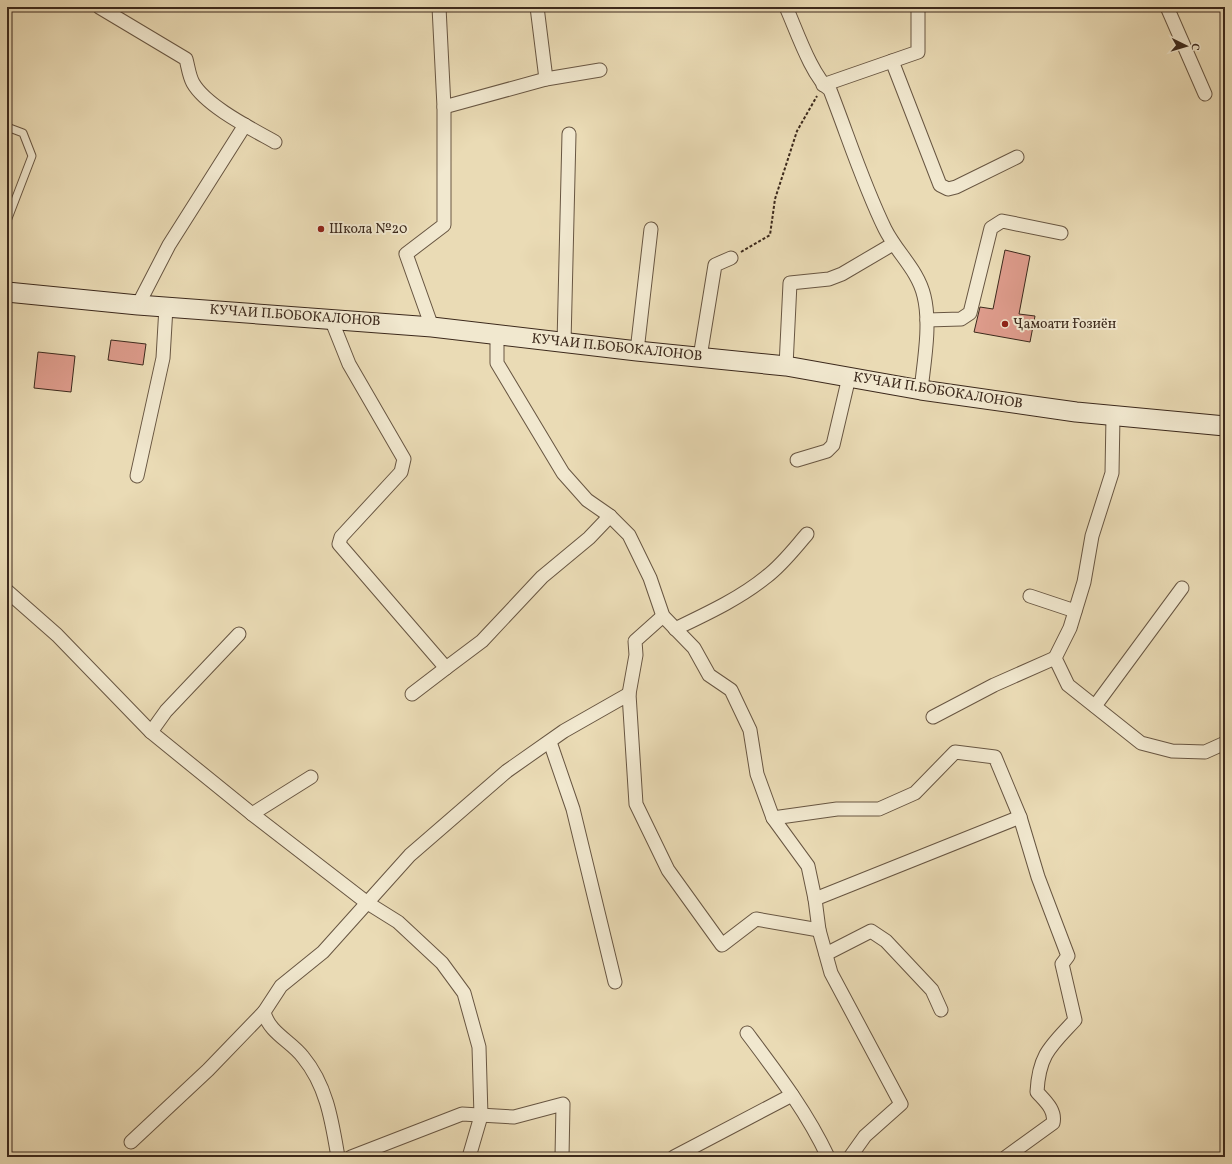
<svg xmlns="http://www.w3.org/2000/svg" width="1232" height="1164" viewBox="0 0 1232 1164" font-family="Vollkorn,serif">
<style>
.building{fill:#dd9b8b;stroke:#3c291c}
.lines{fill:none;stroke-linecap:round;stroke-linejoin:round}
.service-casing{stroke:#685642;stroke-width:9}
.minor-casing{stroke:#685642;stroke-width:15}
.secondary-casing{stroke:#3c291c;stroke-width:21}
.path{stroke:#3c291c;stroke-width:2;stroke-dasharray:3 2;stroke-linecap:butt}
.service{stroke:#f1e8cf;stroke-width:7}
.minor{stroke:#f1e8cf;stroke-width:13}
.secondary{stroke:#f1e8cf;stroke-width:19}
.poi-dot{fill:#8f2418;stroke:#f1e8cf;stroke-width:1.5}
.labels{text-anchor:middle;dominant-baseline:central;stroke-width:4;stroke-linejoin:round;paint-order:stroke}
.poi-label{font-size:14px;fill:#3c291c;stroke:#f1e8cf;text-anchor:start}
.street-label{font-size:14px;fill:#3c291c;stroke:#f1e8cf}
</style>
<rect width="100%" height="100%" fill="#eadbb5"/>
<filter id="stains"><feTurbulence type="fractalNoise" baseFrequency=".005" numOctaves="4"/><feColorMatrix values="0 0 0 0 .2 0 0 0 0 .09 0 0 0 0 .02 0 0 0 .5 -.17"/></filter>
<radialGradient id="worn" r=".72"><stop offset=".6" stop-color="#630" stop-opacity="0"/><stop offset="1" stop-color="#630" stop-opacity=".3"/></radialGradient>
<!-- building -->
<g class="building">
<path d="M1005,250l25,6 -11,58 16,2 -5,26 -56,-10 6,-25 13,2z"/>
<path d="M111,340l35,4 -3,21 -35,-5z"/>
<path d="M38,352l37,4 -4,36 -37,-4z"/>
</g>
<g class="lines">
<defs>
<path id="service" d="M7,127l16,6 9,23 -25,65"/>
<g id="minor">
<path d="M99,7l87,52c2,7 3,17 7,24 13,23 59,46 82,59"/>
<path d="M537,7l9,72"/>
<path d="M786,7c10,22 26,70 44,83 18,46 33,94 55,139 12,24 33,41 39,67 7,28 0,66 -3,94"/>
<path d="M1167,7l38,87"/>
<path d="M892,61l48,124 8,4 8,-2 61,-30"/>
<path d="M823,85l95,-33v-45"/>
<path d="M444,107l102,-28 54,-9"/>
<path d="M138,305l31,-60 76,-120"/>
<path d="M331,319l18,45 55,95 -3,13 -60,65 -2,7 107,124 36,-27 60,-64 47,-39 21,-22"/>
<path d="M927,320l34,-1 9,-6 21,-85 11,-7 59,12"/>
<path d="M432,327l-26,-73 38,-29v-118l-5,-100"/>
<path d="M497,335v28l66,110 24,27 23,16 19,19 21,43 13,38 31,32 15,27 22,15 19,40 7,44 16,44 35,48 7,33"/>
<path d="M564,343l5,-209"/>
<path d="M637,351l14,-122"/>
<path d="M700,357l15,-92 16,-7"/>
<path d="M786,366l4,-83 39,-4 13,-5 51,-30"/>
<path d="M1113,416l-1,57 -20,63 -8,46 -14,46 -15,30 13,27 73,58 31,8 33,1 20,-9"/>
<path d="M797,460l30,-9 6,-6 16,-68"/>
<path d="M137,476l26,-118 3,-51"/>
<path d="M7,591l50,44 94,97 101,82 114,88 32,20 44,41 22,30 15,54 2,69 -12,41"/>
<path d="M1030,596l45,15"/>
<path d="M675,629c31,-15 64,-30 91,-52 16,-12 28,-28 41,-43"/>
<path d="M412,694l34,-26"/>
<path d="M629,694l7,-39 -1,-14 28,-25"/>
<path d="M1095,706l87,-118"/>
<path d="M933,717l61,-32 61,-27"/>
<path d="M151,732l15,-21 73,-77"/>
<path d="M550,742l23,67 42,173"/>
<path d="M252,814l59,-37"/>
<path d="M773,818l64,-9h42l36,-16 40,-41 40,5 25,60 18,60 30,79 -6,8 13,56c-24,26 -36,34 -38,72 8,9 19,18 16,31l-47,34"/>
<path d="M826,954l45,-23 15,10 46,49 9,20"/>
<path d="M747,1033c30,40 60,79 81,124"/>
<path d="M131,1142l77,-72 56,-58"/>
<path d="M338,1157c-6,-35 -11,-71 -35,-100 -12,-16 -34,-24 -39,-45l17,-26 42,-34 87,-97 97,-84 57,-40 65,-37 7,110 32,66 54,75 34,-26 63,11"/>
<path d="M351,1157l111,-43 52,3 49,-13 -1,53"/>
<path d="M674,1157l118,-62"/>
<path d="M850,1157l15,-21 36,-32 -70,-131 -12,-43 -4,-31 205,-82"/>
</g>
<path id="secondary" d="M7,292l131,13 294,22 205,24 149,15 135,24 155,22 149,14"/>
</defs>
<!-- service casing -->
<use href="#service" class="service-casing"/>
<!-- minor casing -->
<use href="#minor" class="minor-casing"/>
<!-- secondary casing -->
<use href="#secondary" class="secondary-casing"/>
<!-- path -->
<path class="path" d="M741,252l29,-17 5,-36 22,-68 20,-35"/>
<!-- service -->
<use href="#service" class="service"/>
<!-- minor -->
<use href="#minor" class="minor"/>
<!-- secondary -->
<use href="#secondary" class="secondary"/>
</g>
<!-- markers -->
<g class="poi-dot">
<circle cx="321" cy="229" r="4"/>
<circle cx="1005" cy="324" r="4"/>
</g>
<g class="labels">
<!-- poi labels -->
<g class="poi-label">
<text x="329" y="229">Школа №20</text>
<text x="1013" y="324">Ҷамоати Ғозиён</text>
</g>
<!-- street labels -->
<g class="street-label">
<text transform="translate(295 316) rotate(4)">КУЧАИ П.БОБОКАЛОНОВ</text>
<text transform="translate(617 348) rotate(6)">КУЧАИ П.БОБОКАЛОНОВ</text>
<text transform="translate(938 391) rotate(9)">КУЧАИ П.БОБОКАЛОНОВ</text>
</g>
</g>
<!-- margin -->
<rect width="1232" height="1164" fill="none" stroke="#eadbb5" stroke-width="24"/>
<rect x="8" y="8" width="1216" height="1148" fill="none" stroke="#3c291c" stroke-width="2"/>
<rect x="12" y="12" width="1208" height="1140" fill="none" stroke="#3c291c"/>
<!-- north arrow -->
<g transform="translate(1186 46) rotate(95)" stroke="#f1e8cf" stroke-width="3" paint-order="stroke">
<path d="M0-3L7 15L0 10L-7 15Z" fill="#3c291c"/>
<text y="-6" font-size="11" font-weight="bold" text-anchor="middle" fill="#3c291c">С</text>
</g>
<rect width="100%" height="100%" filter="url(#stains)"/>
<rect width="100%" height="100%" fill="url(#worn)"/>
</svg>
